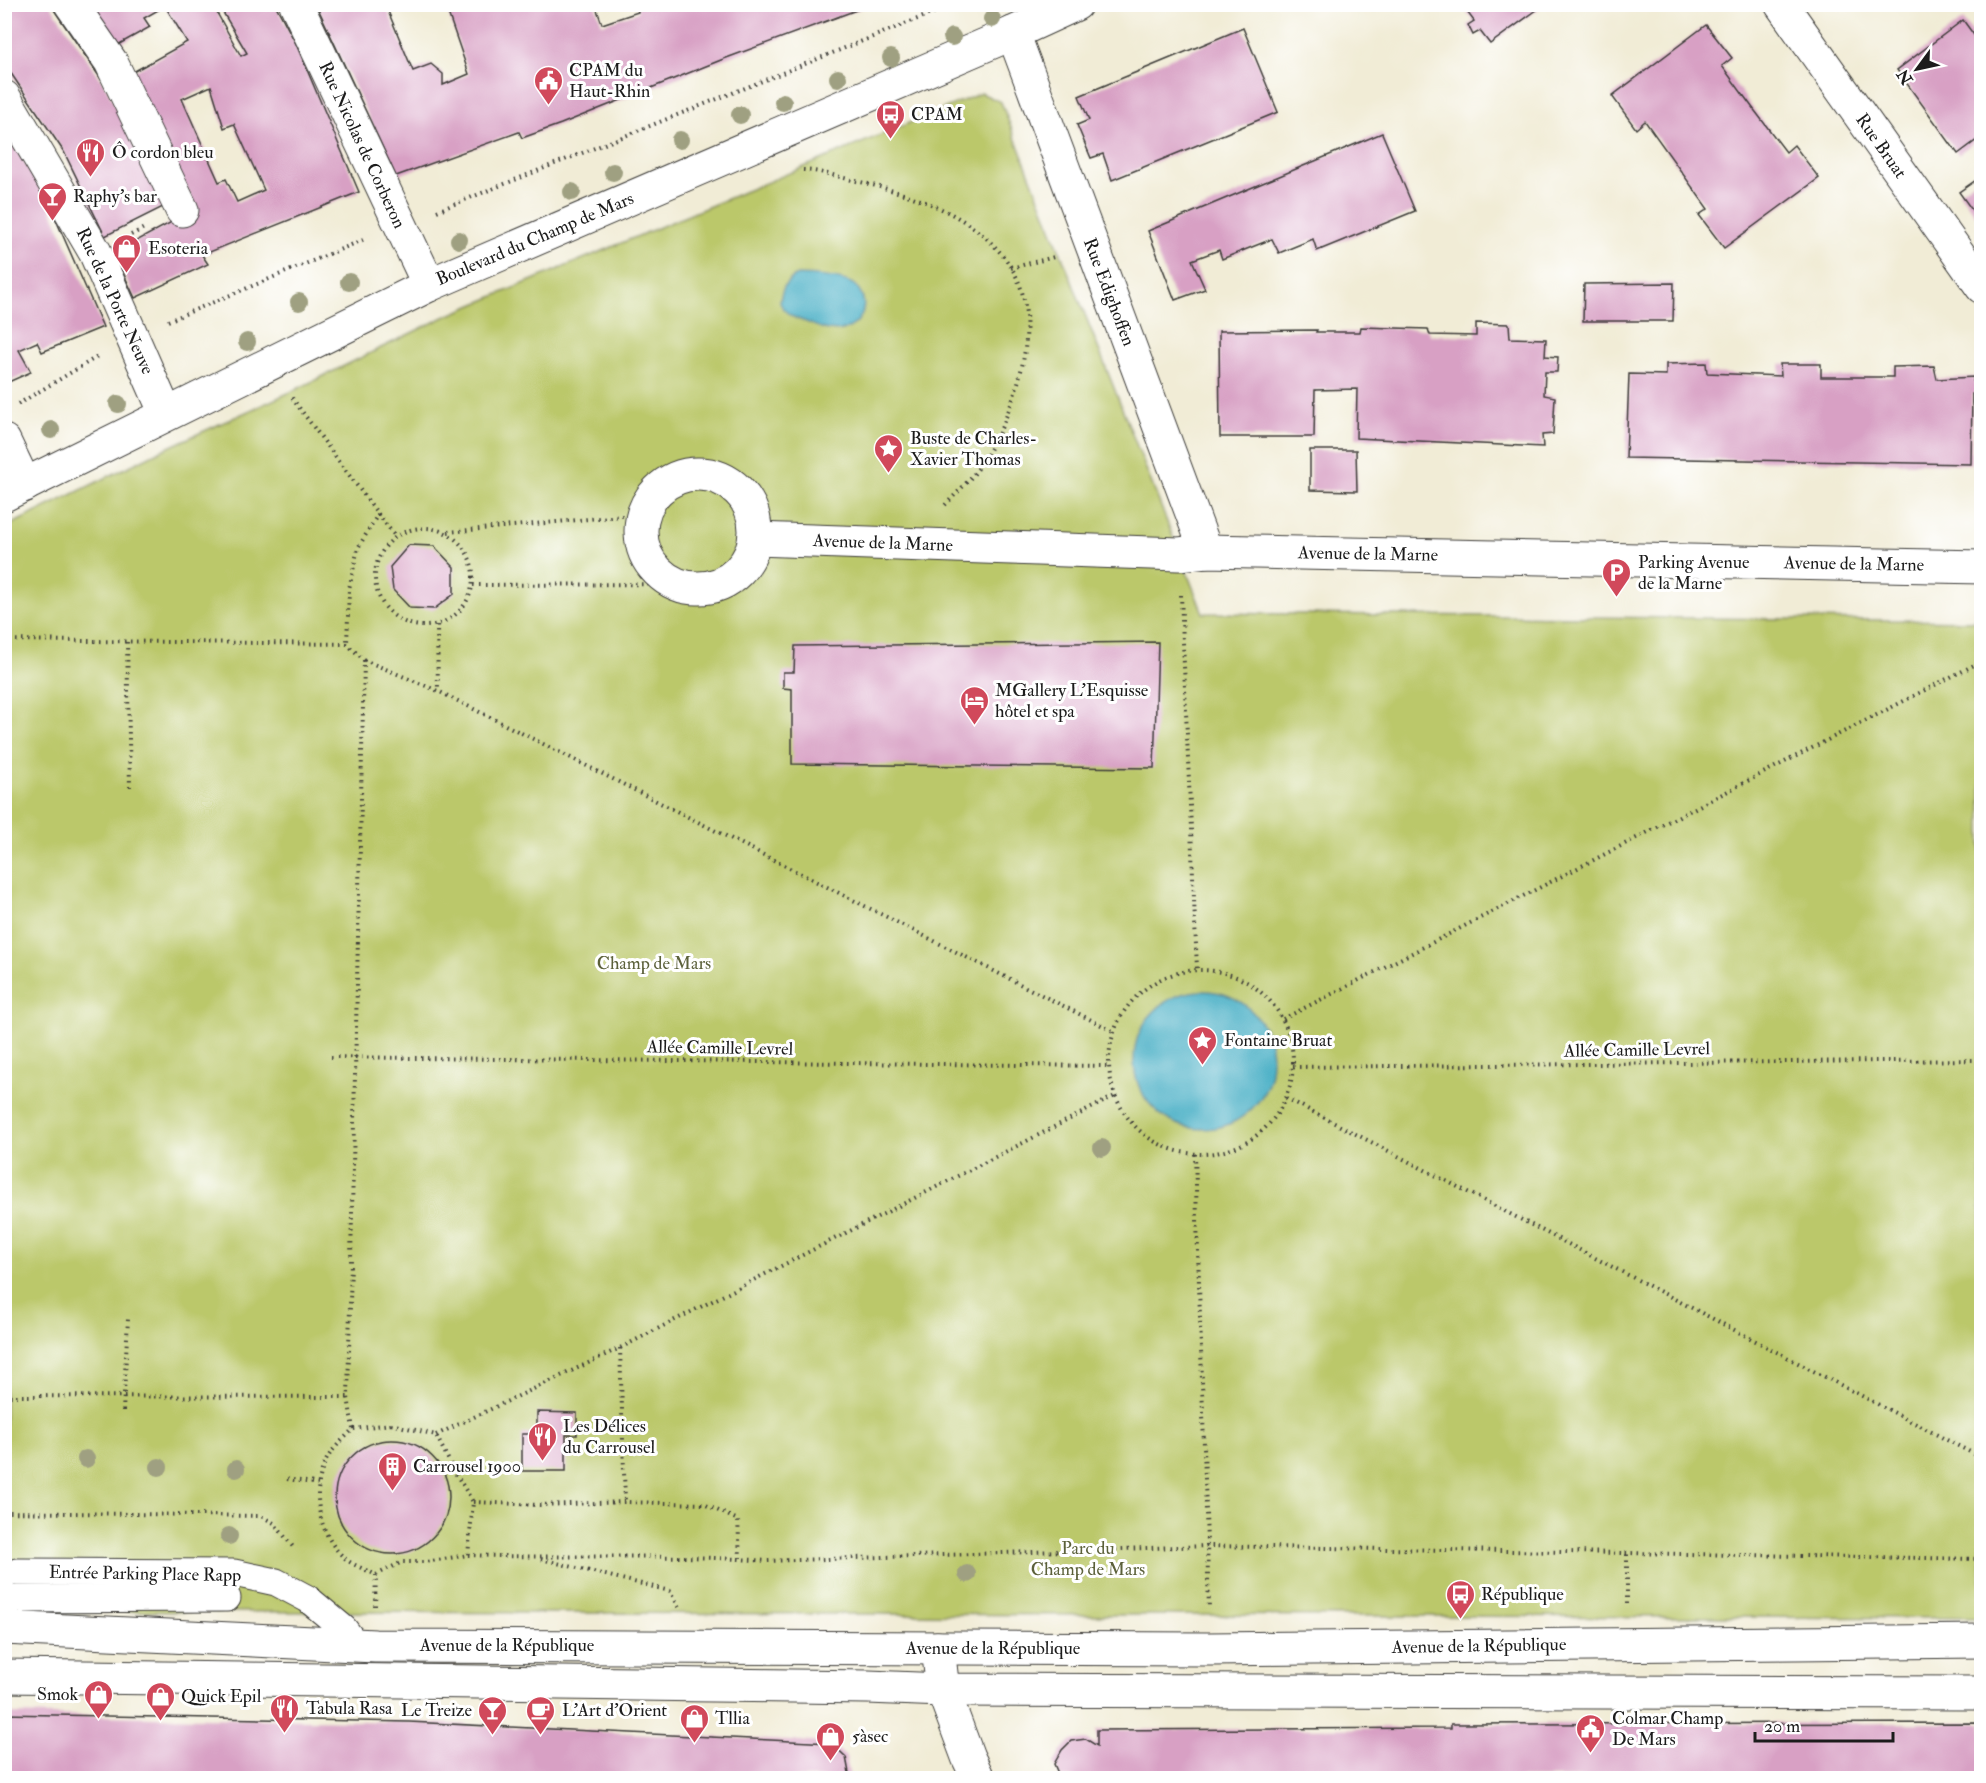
<svg xmlns="http://www.w3.org/2000/svg" width="1986" height="1783" viewBox="0 0 1986 1783" font-family="'IM FELL Double Pica',serif">
<style>
.green{fill:#bbc86a;stroke:#6c7243;stroke-width:1.5}
.water{fill:#44adc4;stroke:#306470;stroke-width:1.5}
.building{fill:#d8a0c4;fill-rule:evenodd}
.lines{fill:none;stroke-linecap:round;stroke-linejoin:round}
.service-casing{stroke:#3c3b38;stroke-width:29}
.minor-casing{stroke:#3c3b38;stroke-width:35}
.tertiary-casing{stroke:#3c3b38;stroke-width:35}
.secondary-casing{stroke:#3c3b38;stroke-width:35}
.path{stroke:#3c3b38;stroke-width:4;stroke-dasharray:1.5 4.5;stroke-linecap:butt}
.service{stroke:#fff;stroke-width:27}
.minor{stroke:#fff;stroke-width:33}
.tertiary{stroke:#fff;stroke-width:33}
.secondary{stroke:#fff;stroke-width:33}
.tree{fill:#9fa081}
.labels{text-anchor:middle;dominant-baseline:central;stroke-width:6;stroke-linejoin:round;paint-order:stroke}
.poi-label{font-size:18px;fill:#1c1c1c;stroke:#fff;text-anchor:start}
.street-label{font-size:18px;fill:#1c1c1c;stroke:#fff}
.park-label{font-size:18px;fill:#5c613b;stroke:#fff}
</style>
<rect width="100%" height="100%" fill="#fff"/>
<filter id="ink" filterUnits="userSpaceOnUse"><feTurbulence type="fractalNoise" baseFrequency=".0167" numOctaves="2"/><feDisplacementMap in="SourceGraphic" scale="12" xChannelSelector="R" yChannelSelector="G"/><feConvolveMatrix kernelMatrix="1 2 1 2 8 2 1 2 1" color-interpolation-filters="sRGB"/></filter>
<filter id="wash" filterUnits="userSpaceOnUse"><feTurbulence type="fractalNoise" baseFrequency=".008" numOctaves="4" result="noise"/><feDisplacementMap in="SourceGraphic" scale="24" xChannelSelector="R" yChannelSelector="G"/><feGaussianBlur stdDeviation="1.35" result="paint"/><feColorMatrix in="noise" values="0 0 0 0 0 0 0 0 0 0 0 0 0 0 0 0 0 1.4 0 .05"/><feComposite in="paint" operator="in"/></filter>
<g filter="url(#wash)">
<rect width="100%" height="100%" fill="#f1ecd6"/>
<!-- green -->
<path class="green" d="M981,93l20,9 202,511 778,8v997l-1976,-7 -1,-1083 156,-77 135,-61 149,-73z"/>
<!-- water -->
<g class="water">
<path d="M797,275c13,0 45,2 56,9 17,12 13,38 -7,45 -14,5 -28,-2 -40,-7 -12,-4 -20,-7 -26,-19 1,-14 5,-21 17,-28z"/>
<circle cx="1203" cy="1060" r="69"/>
</g>
<g id="blocks">
<!-- building -->
<g class="building">
<path d="M4,4h46l55,81 60,121 -60,30 -41,-84 -60,-89z"/>
<path d="M212,4l29,52 6,-3 -29,-49h57l21,40 63,148 -157,63 6,9 -73,34 -21,-45 82,-44 -65,-136 56,-31 -22,-36 -21,12 6,9 -36,20 -26,-42zM211,86l13,42 10,-4 30,66 -27,12 -11,-23 -7,3 -37,-83z"/>
<path d="M316,4h69l28,67 18,-7 12,10v11l26,-11 -24,-70h150l7,20 36,-12 -1,-8 233,1 -149,55 -160,64 -39,14 -3,-6 -123,44z"/>
<path d="M1461,4h84l-55,40 -10,-13 -7,4 -5,-10 6,-4z"/>
<path d="M1963,20l19,26v90l-24,18 -61,-84z"/>
<path d="M1706,25l26,33 -10,8 30,41 34,45 8,-7 25,33 -95,70 -25,-33 9,-6 -63,-88 -9,8 -24,-33z"/>
<path d="M1243,28l35,84 -166,68 -9,-26 -12,4 -14,-33 12,-5 -10,-24z"/>
<path d="M4,129l42,68 57,130 -61,25 -5,-10 -18,8 12,22 -27,12z"/>
<path d="M1382,133l33,78 -98,40 -4,-12 -34,14 -7,-14 -50,20 -3,-9 -27,10 13,29 -30,11 -27,-69z"/>
<path d="M1982,176v48l-23,-32z"/>
<path d="M1674,283l-1,38h-90l1,-37z"/>
<path d="M1476,323l33,1 1,14 36,1 -1,17 13,1 -1,15h-12l-1,23 11,2 -2,37 -11,1 1,12 -187,-9 1,-49 -42,1 -1,47h-94l-1,-106 98,-1 -1,2h44l1,-5 67,2 2,6 46,1z"/>
<path d="M1706,363l1,10 74,3 -1,-12h41v13h72v-10l41,-1 3,13 37,-2 -1,4 6,1 1,12h-8l-1,70 -345,-6 3,-84 37,1v-11z"/>
<path d="M1310,450h46l1,41 -47,-1z"/>
<path d="M409,545l25,1 20,21v27l-20,15 -24,-1 -17,-18 -3,-23z"/>
<path d="M1158,642l-4,126 -362,-4v-75l-9,-1v-16h11l1,-26z"/>
<path d="M537,1412l40,1v22h-11v36h-44v-37h15z"/>
<circle cx="392" cy="1497" r="57"/>
<path d="M4,1714l405,8 422,21 15,14 4,21h-545v-3l-8,2v1h-293z"/>
<path d="M1982,1723v55h-922l-6,-14 8,-14 9,-9 15,-2 11,7v-16l354,-2v-4z"/>
</g>
</g>
</g>
<g filter="url(#ink)">
<use href="#blocks" fill-opacity="0" stroke="#3c3b38" stroke-width="1.5"/>
<g class="lines">
<defs>
<g id="service">
<path d="M17,1572l217,1 42,9 32,17 36,30 12,16"/>
<path d="M4,1599l223,-1"/>
</g>
<g id="minor">
<path d="M71,4l40,58 71,148"/>
<path d="M296,4l133,281"/>
<path d="M1781,4l201,283"/>
<path d="M1013,33l193,518"/>
<path d="M4,97l91,155 71,162"/>
<path d="M4,441l21,44"/>
<circle cx="698" cy="531" r="57"/>
<path d="M756,539l423,15 27,-3 776,16"/>
<path d="M938,1648l5,42 25,67 10,21"/>
</g>
<path id="tertiary" d="M4,495l425,-210 584,-252 63,-29"/>
<g id="secondary">
<path d="M4,1628l371,18 835,3 772,-8"/>
<path d="M4,1676l864,11 75,3 1039,3"/>
</g>
</defs>
<!-- service casing -->
<use href="#service" class="service-casing"/>
<!-- minor casing -->
<use href="#minor" class="minor-casing"/>
<!-- tertiary casing -->
<use href="#tertiary" class="tertiary-casing"/>
<!-- secondary casing -->
<use href="#secondary" class="secondary-casing"/>
<!-- path -->
<g class="path">
<path d="M803,170c17,1 33,6 49,10 59,14 124,33 159,87 35,55 4,143 -27,193 -11,17 -25,31 -39,45"/>
<path d="M437,211l518,-207"/>
<path d="M131,235l15,-8"/>
<path d="M1011,268l43,-11"/>
<path d="M168,321l195,-81"/>
<path d="M292,398l86,116 -20,34 -9,41 -2,55"/>
<path d="M18,404l79,-47"/>
<path d="M378,514l17,22"/>
<circle cx="424" cy="577" r="49"/>
<path d="M448,532l195,-18"/>
<path d="M473,585l201,-1"/>
<path d="M1181,595l16,374"/>
<path d="M437,625l1,66"/>
<path d="M4,640l343,4 17,16 74,31 675,340"/>
<path d="M127,642l3,145"/>
<circle cx="1201" cy="1062" r="92"/>
<path d="M1283,1019l695,-356 4,-4"/>
<path d="M331,1057l777,9"/>
<path d="M1293,1067l689,-7"/>
<path d="M1286,1098l688,356 8,9"/>
<path d="M1195,1154l14,455"/>
<path d="M620,1348l5,154"/>
<path d="M4,1396l344,1"/>
<path d="M123,1411l5,-92"/>
<path d="M391,1424l45,11 18,36 19,31 -5,53 -43,7h-23l-26,13c-9,-5 -21,-9 -29,-15 -29,-23 -38,-71 -19,-103 6,-10 17,-19 25,-28z"/>
<path d="M353,1429l-5,-32 16,-737"/>
<path d="M436,1435l184,-87 495,-252"/>
<path d="M287,1479l33,5"/>
<path d="M473,1502l67,3 85,-3 79,2 34,16 2,38"/>
<path d="M4,1512l257,4 13,7 19,24"/>
<path d="M468,1555c99,4 200,-2 299,6l441,-15 774,13"/>
<path d="M541,1559l129,32 9,16"/>
<path d="M1627,1604v-51"/>
<path d="M375,1606l1,-31"/>
</g>
<!-- service -->
<use href="#service" class="service"/>
<!-- minor -->
<use href="#minor" class="minor"/>
<!-- tertiary -->
<use href="#tertiary" class="tertiary"/>
<!-- secondary -->
<use href="#secondary" class="secondary"/>
</g>
<!-- trees -->
<g class="tree">
<circle cx="992" cy="19" r="9"/>
<circle cx="952" cy="37" r="9"/>
<circle cx="891" cy="58" r="9"/>
<circle cx="838" cy="78" r="9"/>
<circle cx="783" cy="102" r="9"/>
<circle cx="740" cy="115" r="9"/>
<circle cx="680" cy="140" r="9"/>
<circle cx="613" cy="172" r="9"/>
<circle cx="572" cy="192" r="9"/>
<circle cx="459" cy="240" r="9"/>
<circle cx="349" cy="282" r="9"/>
<circle cx="299" cy="302" r="9"/>
<circle cx="247" cy="342" r="9"/>
<circle cx="118" cy="404" r="9"/>
<circle cx="51" cy="430" r="9"/>
<circle cx="1102" cy="1148" r="9"/>
<circle cx="86" cy="1459" r="9"/>
<circle cx="159" cy="1467" r="9"/>
<circle cx="236" cy="1469" r="9"/>
<circle cx="229" cy="1536" r="9"/>
<circle cx="967" cy="1574" r="9"/>
</g>
</g>
<!-- icons -->
<defs>
<symbol id="civic-pin" viewBox="-11 -11 22 30"><path d="M0 17L-7.5 6A9.5 9.5 0 1 1 7.5 6Z" fill="#d1495b" stroke="#fff"/><path d="M-.6-6.5H3V-4.5H.6V-3L4-1V1h2V6H-6V1h2V-1L-.6-3ZM-1.2 2.5V6h2.4V2.5Z" fill="#fff"/></symbol>
<symbol id="bus-pin" viewBox="-11 -11 22 30"><path d="M0 17L-7.5 6A9.5 9.5 0 1 1 7.5 6Z" fill="#d1495b" stroke="#fff"/><path d="M-5-6H5V4H4V6H2V4H-2V6H-4V4H-5ZM-3.5-4V0h7V-4ZM-3.5 1.2v1.5H-2V1.2ZM2 1.2v1.5H3.5V1.2Z" fill="#fff"/></symbol>
<symbol id="restaurant-pin" viewBox="-11 -11 22 30"><path d="M0 17L-7.5 6A9.5 9.5 0 1 1 7.5 6Z" fill="#d1495b" stroke="#fff"/><path d="M-5-6h1v4h1v-4h1v4h1v-4h1v5L-1.5 .5V6h-2V.5L-5-1ZM5-6V6H3V1.5H1.5Q1.5-4 5-6Z" fill="#fff"/></symbol>
<symbol id="bar-pin" viewBox="-11 -11 22 30"><path d="M0 17L-7.5 6A9.5 9.5 0 1 1 7.5 6Z" fill="#d1495b" stroke="#fff"/><path d="M-6-5H6L.8 .8V4.5H3.5V6h-7V4.5H-.8V.8Z" fill="#fff"/></symbol>
<symbol id="shop-pin" viewBox="-11 -11 22 30"><path d="M0 17L-7.5 6A9.5 9.5 0 1 1 7.5 6Z" fill="#d1495b" stroke="#fff"/><path d="M-5-2.5h2.3a2.7 3.5 0 0 1 5.4 0H5L5.5 6h-11ZM-1.5-2.5h3a1.5 2.3 0 0 0-3 0Z" fill="#fff"/></symbol>
<symbol id="sight-pin" viewBox="-11 -11 22 30"><path d="M0 17L-7.5 6A9.5 9.5 0 1 1 7.5 6Z" fill="#d1495b" stroke="#fff"/><path d="M0-6L1.8-2.2L6-1.7L2.9 1.2L3.7 5.4L0 3.3L-3.7 5.4L-2.9 1.2L-6-1.7L-1.8-2.2Z" fill="#fff"/></symbol>
<symbol id="parking-pin" viewBox="-11 -11 22 30"><path d="M0 17L-7.5 6A9.5 9.5 0 1 1 7.5 6Z" fill="#d1495b" stroke="#fff"/><path d="M-3.5-5.5H1a3.5 3.5 0 0 1 0 7H-1V5.5H-3.5ZM-1-3.4V-.6H.8a1.4 1.4 0 0 0 0-2.8Z" fill="#fff"/></symbol>
<symbol id="hotel-pin" viewBox="-11 -11 22 30"><path d="M0 17L-7.5 6A9.5 9.5 0 1 1 7.5 6Z" fill="#d1495b" stroke="#fff"/><path d="M-6-4.5h1.5V1H6V5H4.5V3h-9V5H-6ZM-4 0a1.8 1.8 0 1 1 3.6 0ZM.5 0V-2.5h3Q6-2.5 6 0Z" fill="#fff"/></symbol>
<symbol id="building-pin" viewBox="-11 -11 22 30"><path d="M0 17L-7.5 6A9.5 9.5 0 1 1 7.5 6Z" fill="#d1495b" stroke="#fff"/><path d="M-4-6H4V6H1V3H-1V6H-4ZM-2.5-4.3h1.7v1.8h-1.7ZM.8-4.3h1.7v1.8H.8ZM-2.5-1h1.7V.8h-1.7ZM.8-1h1.7V.8H.8Z" fill="#fff"/></symbol>
<symbol id="cafe-pin" viewBox="-11 -11 22 30"><path d="M0 17L-7.5 6A9.5 9.5 0 1 1 7.5 6Z" fill="#d1495b" stroke="#fff"/><path d="M-5.5-4.5H6V0H3Q3 3.5 0 3.5H-2.5Q-5.5 3.5-5.5 0ZM3-3.2v2h1.7v-2ZM-6 4.5H4V6H-6Z" fill="#fff"/></symbol>
</defs>
<g fill-rule="evenodd">
<use href="#civic-pin" x="532" y="64" width="33" height="45"/>
<use href="#bus-pin" x="874" y="98" width="33" height="45"/>
<use href="#restaurant-pin" x="74" y="136" width="33" height="45"/>
<use href="#bar-pin" x="36" y="180" width="33" height="45"/>
<use href="#shop-pin" x="110" y="232" width="33" height="45"/>
<use href="#sight-pin" x="872" y="432" width="33" height="45"/>
<use href="#parking-pin" x="1600" y="556" width="33" height="45"/>
<use href="#hotel-pin" x="958" y="684" width="33" height="45"/>
<use href="#sight-pin" x="1186" y="1024" width="33" height="45"/>
<use href="#restaurant-pin" x="526" y="1420" width="33" height="45"/>
<use href="#building-pin" x="376" y="1450" width="33" height="45"/>
<use href="#bus-pin" x="1444" y="1578" width="33" height="45"/>
<use href="#shop-pin" x="82" y="1678" width="33" height="45"/>
<use href="#shop-pin" x="144" y="1680" width="33" height="45"/>
<use href="#restaurant-pin" x="268" y="1692" width="33" height="45"/>
<use href="#bar-pin" x="476" y="1694" width="33" height="45"/>
<use href="#cafe-pin" x="524" y="1694" width="33" height="45"/>
<use href="#shop-pin" x="678" y="1702" width="33" height="45"/>
<use href="#civic-pin" x="1574" y="1712" width="33" height="45"/>
<use href="#shop-pin" x="814" y="1720" width="33" height="45"/>
</g>
<g class="labels">
<!-- poi labels -->
<g class="poi-label">
<text x="569" y="70">CPAM du<tspan x="569" dy="21">Haut-Rhin</tspan></text>
<text x="911" y="114">CPAM</text>
<text x="112" y="152">Ô cordon bleu</text>
<text x="73" y="196">Raphy's bar</text>
<text x="148" y="248">Esoteria</text>
<text x="910" y="438">Buste de Charles-<tspan x="910" dy="21">Xavier Thomas</tspan></text>
<text x="1638" y="562">Parking Avenue<tspan x="1638" dy="21">de la Marne</tspan></text>
<text x="995" y="690">MGallery L'Esquisse<tspan x="995" dy="21">hôtel et spa</tspan></text>
<text x="1224" y="1040">Fontaine Bruat</text>
<text x="563" y="1426">Les Délices<tspan x="563" dy="21">du Carrousel</tspan></text>
<text x="413" y="1466">Carrousel 1900</text>
<text x="1481" y="1594">République</text>
<text x="78" y="1694" text-anchor="end">Smok</text>
<text x="181" y="1696">Quick Epil</text>
<text x="306" y="1708">Tabula Rasa</text>
<text x="472" y="1710" text-anchor="end">Le Treize</text>
<text x="562" y="1710">L'Art d'Orient</text>
<text x="715" y="1718">Tllia</text>
<text x="1612" y="1718">Colmar Champ<tspan x="1612" dy="21">De Mars</tspan></text>
<text x="852" y="1736">5àsec</text>
</g>
<!-- street labels -->
<g class="street-label">
<text transform="translate(362 145) rotate(65)">Rue Nicolas de Corberon</text>
<text transform="translate(1881 146) rotate(55)">Rue Bruat</text>
<text transform="translate(535 239) rotate(-23)">Boulevard du Champ de Mars</text>
<text transform="translate(1109 292) rotate(69)">Rue Edighoffen</text>
<text transform="translate(115 301) rotate(65)">Rue de la Porte Neuve</text>
<text transform="translate(883 543) rotate(2)">Avenue de la Marne</text>
<text transform="translate(1368 554) rotate(1)">Avenue de la Marne</text>
<text transform="translate(1854 564) rotate(1)">Avenue de la Marne</text>
<text transform="translate(720 1048) rotate(1)">Allée Camille Levrel</text>
<text transform="translate(1637 1050) rotate(-1)">Allée Camille Levrel</text>
<text transform="translate(145 1574) rotate(1)">Entrée Parking Place Rapp</text>
<text x="507" y="1645">Avenue de la République</text>
<text transform="translate(1479 1646) rotate(-1)">Avenue de la République</text>
<text x="993" y="1648">Avenue de la République</text>
</g>
<!-- park labels -->
<g class="park-label">
<text x="654" y="963">Champ de Mars</text>
<text x="1088" y="1548">Parc du<tspan x="1088" dy="21">Champ de Mars</tspan></text>
</g>
</g>
<!-- margin -->
<rect width="1986" height="1783" fill="none" stroke="#fff" stroke-width="24"/>
<!-- north arrow -->
<g transform="translate(1917 69) rotate(237)" stroke="#ffffff" stroke-width="4.5" paint-order="stroke">
<path d="M0-4.5L10 22L0 15L-10 22Z" fill="#1c1c1c"/>
<text y="-9" font-size="16" font-weight="bold" text-anchor="middle" fill="#1c1c1c">N</text>
</g>
<!-- scale -->
<path d="M1755 1732v9h138v-9" fill="none" stroke="#1c1c1c" stroke-width="3"/>
<text x="1764" y="1732" font-size="18" fill="#1c1c1c" stroke="#ffffff" stroke-width="4.5" paint-order="stroke">20 m</text>
</svg>
